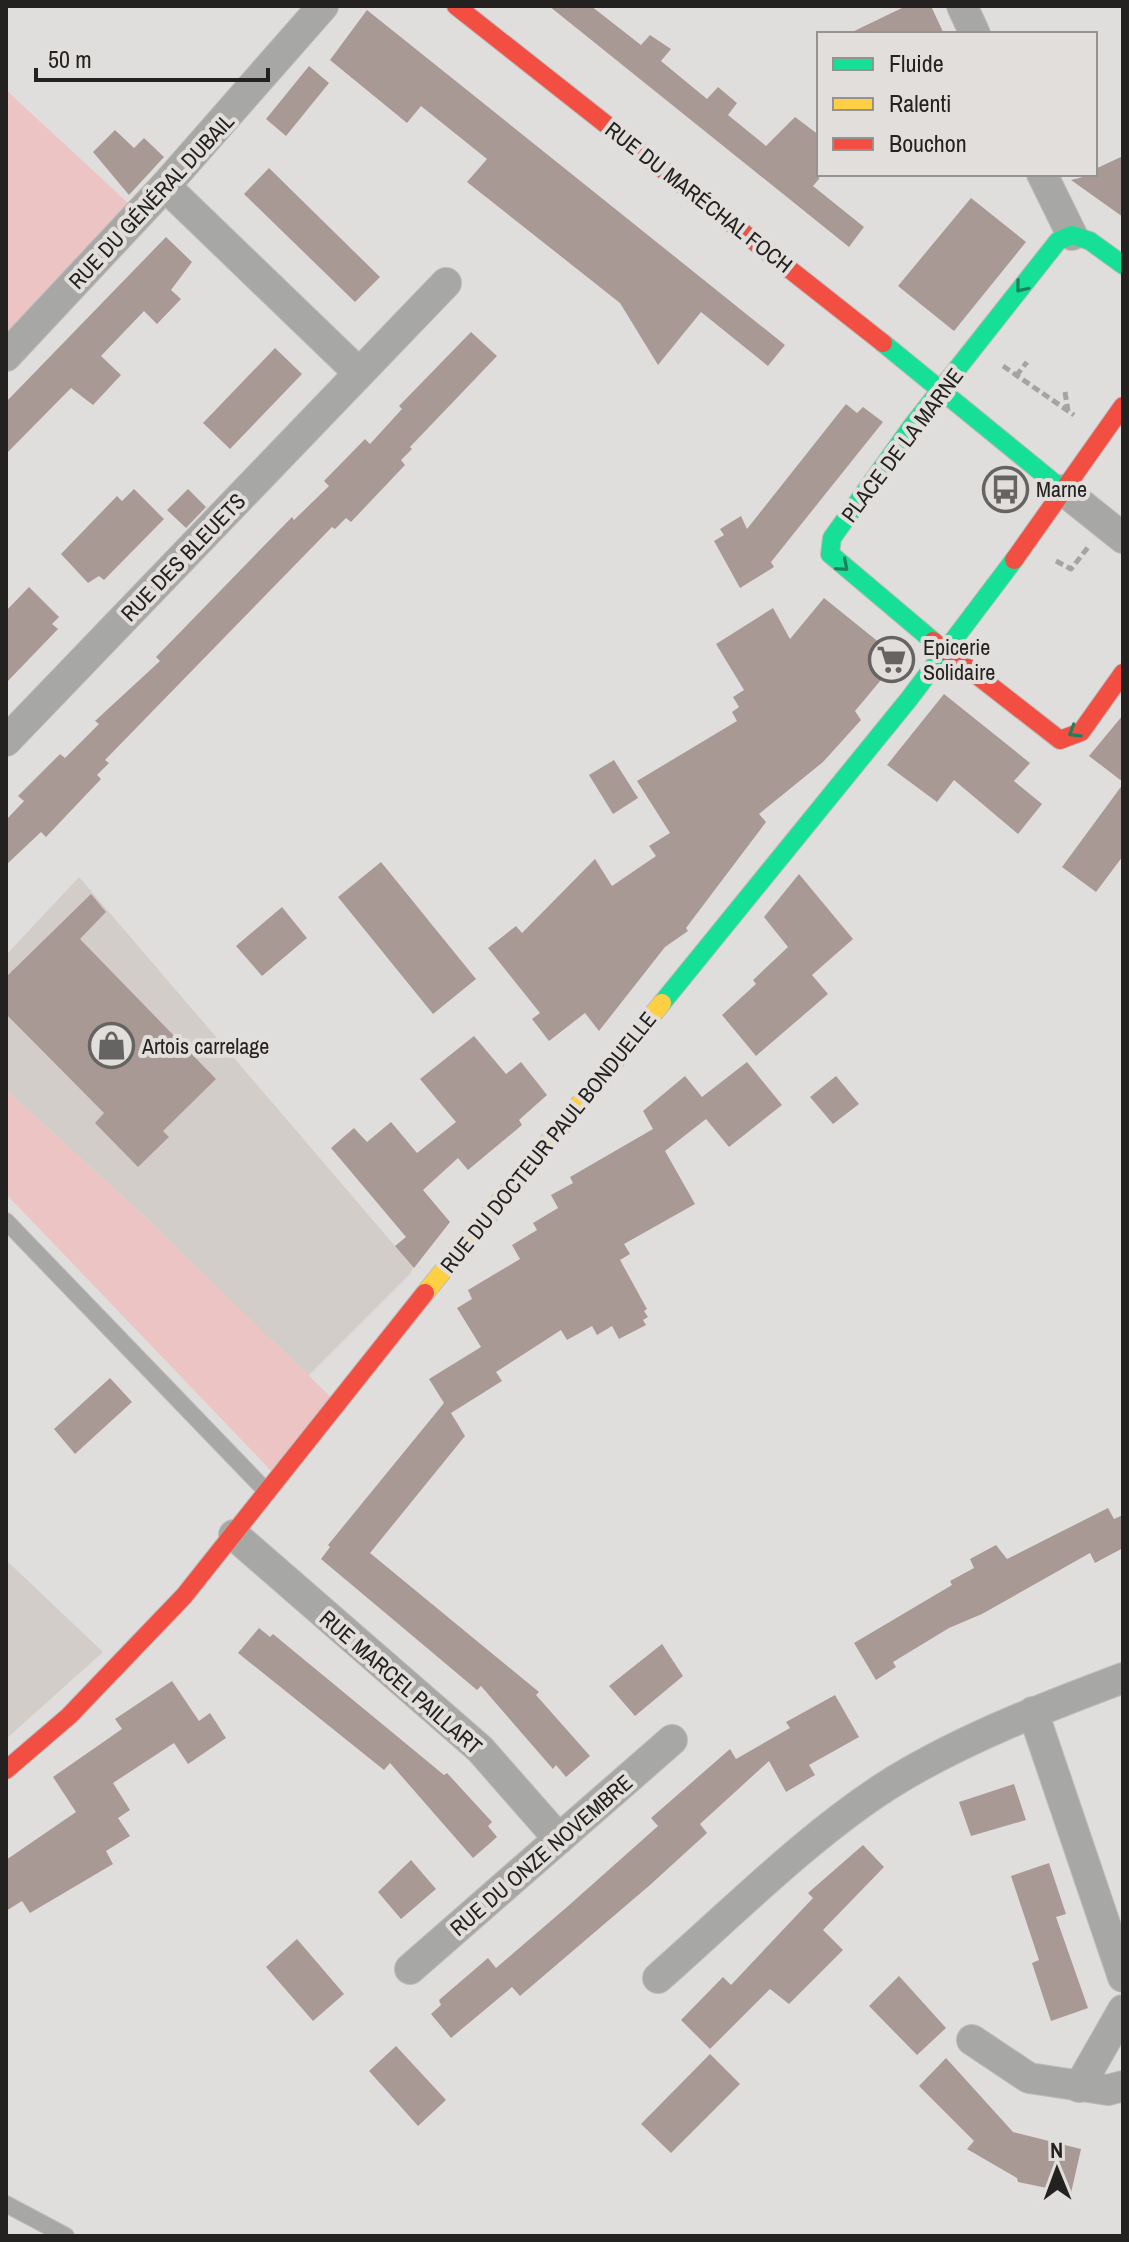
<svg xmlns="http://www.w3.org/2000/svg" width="1129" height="2242" viewBox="0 0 1129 2242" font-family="'Archivo Narrow',sans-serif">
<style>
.built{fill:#d3cdc9}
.green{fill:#edc4c4}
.building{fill:#a99994}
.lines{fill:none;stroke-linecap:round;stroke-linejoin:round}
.lane-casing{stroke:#bdbcbc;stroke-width:18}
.street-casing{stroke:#bdbcbc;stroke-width:32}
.fast-casing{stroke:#bdbcbc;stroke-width:20}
.slow-casing{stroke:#bdbcbc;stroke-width:20}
.jam-casing{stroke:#bdbcbc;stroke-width:20}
.path{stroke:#a4a4a4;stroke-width:5;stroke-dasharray:8 4;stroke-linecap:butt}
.lane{stroke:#a7a7a6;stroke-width:16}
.street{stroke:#a7a7a6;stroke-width:30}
.fast{stroke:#16e098;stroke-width:18}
.slow{stroke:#ffcf43;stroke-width:18}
.jam{stroke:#f24e42;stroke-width:18}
.oneway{stroke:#1c815c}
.labels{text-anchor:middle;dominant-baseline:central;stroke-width:8;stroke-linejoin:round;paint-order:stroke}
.street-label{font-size:22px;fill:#232221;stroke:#e1dedc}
.poi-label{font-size:22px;fill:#232221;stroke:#e1dedc;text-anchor:start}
</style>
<rect width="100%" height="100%" fill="#e0dedd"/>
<!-- built -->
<g class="built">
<path d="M79,877l334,390 -2,6 -103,103 -164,-160 -138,-126v-135z"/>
<path d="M6,1560l97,92 -97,87z"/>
</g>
<!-- green -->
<g class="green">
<path d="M6,90l134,124 -134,142z"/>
<path d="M6,1090l138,126 194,188 -60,74 -272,-284z"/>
</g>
<!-- building -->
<g class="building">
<path d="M549,6h42l50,39 9,-10 21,14 -10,12 46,38 11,-12 19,16 -9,12 38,31 29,-29 24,18v44l-6,7 51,41 -15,20z"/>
<path d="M906,6h25l13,28h-96z"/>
<path d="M367,10l418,335 -17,21 -67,-54 -43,53 -38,-62 -153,-121 20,-23 -66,-53 -14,17 -77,-63z"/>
<path d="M309,66l20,17 -43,53 -20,-17z"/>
<path d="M115,130l19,18 10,-10 20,19 -35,38 -36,-43z"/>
<path d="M1123,156v61l-52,-37 24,-6v-5z"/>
<path d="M269,168l111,109 -25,25 -111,-108z"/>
<path d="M971,198l55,44 -72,89 -56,-45z"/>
<path d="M166,237l26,25 -21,28 10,9 -24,25 -13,-13 -43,45 20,19 -28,30 -22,-17 -65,66v-52z"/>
<path d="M471,332l26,24 -87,91 2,2 -11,11 4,5 -54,57 -5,-4 -11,11 -3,-2 -227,233 4,3 -12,12 4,4 -55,58 -5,-5 -35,33v-45l18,-19 -6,-5 42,-42 5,4 34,-34 -4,-3 65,-60 -4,-4 136,-140 2,3 35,-34 -5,-5 41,-42 5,5 32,-35 -3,-3z"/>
<path d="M275,348l27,26 -72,75 -27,-26z"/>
<path d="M846,404l11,9 6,-6 20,15 -112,140 3,5 -34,21 -26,-47 10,-6 -4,-6 21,-13 6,13z"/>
<path d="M134,489l30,30 -60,61 -5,-4 -11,7 -27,-29 56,-58 5,5z"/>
<path d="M188,489l18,18 -20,21 -19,-18z"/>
<path d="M29,587l30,30 -7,7 6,5 -52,54v-72z"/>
<path d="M824,598l67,54 -9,10 9,6 -36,43 6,9 -38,42 -64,52 7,8 -80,106 2,3 -23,16 -66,84 -14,-18 -36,28 -17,-22 8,-6 -52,-65 28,-22 6,7 73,-74 17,27 44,-30 -7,-10 21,-13 -33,-52 100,-60 -5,-9 7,-5 -6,-10 11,-7 -28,-46 57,-36 17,31z"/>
<path d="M944,694l86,69 -16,18 28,23 -24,30 -64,-54 -17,22 -50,-37z"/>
<path d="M1123,715v67l-34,-26z"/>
<path d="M614,760l24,38 -25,16 -24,-39z"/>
<path d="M1123,784v72l-27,36 -34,-25z"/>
<path d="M381,862l95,117 -43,35 -95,-117z"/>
<path d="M799,874l54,65 -41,36 16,19 -72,62 -34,-41 34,-31 -3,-4 35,-33 -24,-30z"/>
<path d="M91,894l15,18 -26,27 136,140 -53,52 6,6 -31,30 -43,-44 9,-10 -98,-99v-37z"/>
<path d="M282,907l25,31 -45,38 -26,-30z"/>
<path d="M474,1036l32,38 15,-12 26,33 -28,25 3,5 -54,45 -10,-12 -35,32 27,32 -36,46 -19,-22 11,-9 -75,-89 23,-20 13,14 24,-20 26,31 39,-31 -36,-43z"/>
<path d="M747,1062l35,43 -53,42 -23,-28 -41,32 30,53 -71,40 6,10 -10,6 27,49 -3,2 4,6 -5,3 3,5 -27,14 -7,-13 -15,9 -5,-9 -25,14 -6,-10 -65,42 6,9 -51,32 14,23 -95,117 169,139 -3,3 54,61 -24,21 -10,-12 -3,4 -72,-83 -4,4 -156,-131 9,-12 -2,-2 116,-142 -15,-24 52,-32 -24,-39 15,-9 -4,-9 52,-31 -8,-14 25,-15 -4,-7 25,-15 -7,-13 22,-12 -3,-6 83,-48 -10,-18 42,-35 17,21z"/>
<path d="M836,1076l23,28 -26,20 -23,-27z"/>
<path d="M110,1378l22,24 -57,52 -21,-25z"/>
<path d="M1108,1508l6,11 9,-4v33l-28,15 -5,-10 -108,61 -33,14 -56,34 3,5 -20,13 -22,-37 98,-58 -2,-4 24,-13 -4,-9 26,-14 11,14z"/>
<path d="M259,1628l11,9 3,-3 171,141 3,-2 45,49 -4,4 9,11 -24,21 -83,-95 -6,7 -146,-117z"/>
<path d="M662,1644l21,32 -48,40 -26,-30z"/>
<path d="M172,1681l27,40 11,-8 16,25 -38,26 -14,-21 -61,40 17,27 -12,8 12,18 -24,15 7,13 -83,49 -8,-12 -16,10v-51l70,-48 -23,-35 69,-48 -7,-10z"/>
<path d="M835,1695l24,42 -50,28 6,10 -29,17 -17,-31 -69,63 7,9 -57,52 -130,111 -8,-9 -61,51 -20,-24 10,-9 -2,-5 49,-42 8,10 71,-61 91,-81 -7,-8 79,-69 6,10 54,-31 -4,-6z"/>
<path d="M1014,1784l12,36 -55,16 -12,-34z"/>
<path d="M863,1845l21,22 -61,63 20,20 -54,54 -19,-15 -60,60 -29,-29 42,-43 8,8 82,-87 -5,-5z"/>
<path d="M411,1860l25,29 -35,30 -23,-27z"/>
<path d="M1049,1863l17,51 -10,3 32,91 -37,13 -19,-58 7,-3 -28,-84z"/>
<path d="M297,1939l47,55 -31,27 -47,-54z"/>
<path d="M899,1976l47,52 -29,27 -48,-49z"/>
<path d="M396,2046l50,54 -28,26 -49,-55z"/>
<path d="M710,2054l30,30 -69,69 -30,-29z"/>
<path d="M946,2058l67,74 68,17 -10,44 -53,-11 -1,-4 -50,-29 7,-8 -55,-55z"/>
</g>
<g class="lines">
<defs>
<g id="lane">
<path d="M6,1221l261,271"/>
<path d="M6,2204l60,32"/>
</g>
<g id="street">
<path d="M962,6l13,28"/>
<path d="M1042,174l30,61"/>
<path d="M165,186l194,187"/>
<path d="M6,356l159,-170 158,-180"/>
<path d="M1063,490l60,48"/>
<path d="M6,741l440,-458"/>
<path d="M234,1535l246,214 79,90"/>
<path d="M1033,1712l90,265"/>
<path d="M410,1969l262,-229"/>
<path d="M658,1978c73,-64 156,-148 238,-198 71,-43 150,-73 227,-102"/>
<path d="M972,2040l57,38 79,12 15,-4"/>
<path d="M1079,2087l44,-77"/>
</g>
<g id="fast">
<path d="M883,343l180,147"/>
<path d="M933,641l-103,-87 2,-16 80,-112 146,-185 14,-6 18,6 33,24"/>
<path d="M662,1003l247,-304 105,-139"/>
</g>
<path id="slow" d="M425,1293l237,-290"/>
<g id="jam">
<path d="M456,6l427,337"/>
<path d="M1014,560l109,-154"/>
<path d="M933,641l127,99 21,-8 42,-59"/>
<path d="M6,1770l63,-54 115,-120 241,-303"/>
</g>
</defs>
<!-- lane casing -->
<use href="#lane" class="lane-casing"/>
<!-- street casing -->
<use href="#street" class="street-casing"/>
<!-- fast casing -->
<use href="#fast" class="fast-casing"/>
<!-- slow casing -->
<use href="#slow" class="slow-casing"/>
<!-- jam casing -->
<use href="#jam" class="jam-casing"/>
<!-- path -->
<g class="path">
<path d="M1003,366l71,49"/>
<path d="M1016,376l11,-14"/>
<path d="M1065,392l3,19"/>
<path d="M1056,561l15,8 18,-23"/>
</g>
<!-- lane -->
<use href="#lane" class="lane"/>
<!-- street -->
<use href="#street" class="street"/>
<!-- fast -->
<use href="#fast" class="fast"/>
<!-- slow -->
<use href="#slow" class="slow"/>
<!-- jam -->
<use href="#jam" class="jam"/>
</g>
<!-- one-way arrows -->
<defs><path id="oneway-chevron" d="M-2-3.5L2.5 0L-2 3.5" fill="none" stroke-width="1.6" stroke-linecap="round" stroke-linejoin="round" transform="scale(2)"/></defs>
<g class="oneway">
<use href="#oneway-chevron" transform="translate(1021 287) rotate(129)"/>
<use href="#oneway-chevron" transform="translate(843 566) rotate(41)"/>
<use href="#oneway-chevron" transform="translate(1074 732) rotate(149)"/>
</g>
<!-- icons -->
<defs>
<symbol id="bus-ring" viewBox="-11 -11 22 22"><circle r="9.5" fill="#e1dedc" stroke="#656463" stroke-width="1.5"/><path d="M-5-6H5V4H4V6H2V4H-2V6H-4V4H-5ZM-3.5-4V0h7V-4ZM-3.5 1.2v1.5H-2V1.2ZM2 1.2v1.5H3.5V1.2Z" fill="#656463"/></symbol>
<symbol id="supermarket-ring" viewBox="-11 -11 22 22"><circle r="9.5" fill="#e1dedc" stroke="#656463" stroke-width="1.5"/><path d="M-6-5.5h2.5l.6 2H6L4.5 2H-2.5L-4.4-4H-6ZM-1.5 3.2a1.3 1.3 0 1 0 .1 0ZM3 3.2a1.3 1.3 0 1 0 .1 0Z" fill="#656463"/></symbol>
<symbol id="shop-ring" viewBox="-11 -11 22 22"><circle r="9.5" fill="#e1dedc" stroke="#656463" stroke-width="1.5"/><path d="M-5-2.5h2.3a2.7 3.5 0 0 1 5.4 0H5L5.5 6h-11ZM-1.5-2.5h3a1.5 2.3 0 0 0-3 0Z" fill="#656463"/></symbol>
</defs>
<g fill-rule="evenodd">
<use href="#bus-ring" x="980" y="464" width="51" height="51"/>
<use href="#supermarket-ring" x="866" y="634" width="51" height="51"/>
<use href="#shop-ring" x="86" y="1020" width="51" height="51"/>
</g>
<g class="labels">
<!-- street labels -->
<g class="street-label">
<text transform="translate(699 197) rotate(38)">RUE DU MARÉCHAL FOCH</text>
<text transform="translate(151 201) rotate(-47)">RUE DU GÉNÉRAL DUBAIL</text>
<text transform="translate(902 445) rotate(-53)">PLACE DE LA MARNE</text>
<text transform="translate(183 557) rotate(-46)">RUE DES BLEUETS</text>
<text transform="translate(548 1142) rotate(-51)">RUE DU DOCTEUR PAUL BONDUELLE</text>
<text transform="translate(401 1682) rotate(41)">RUE MARCEL PAILLART</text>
<text transform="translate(541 1855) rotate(-41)">RUE DU ONZE NOVEMBRE</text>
</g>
<!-- poi labels -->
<g class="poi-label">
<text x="1036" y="489">Marne</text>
<text x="923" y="647">Epicerie<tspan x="923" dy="25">Solidaire</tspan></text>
<text x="142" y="1046">Artois carrelage</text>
</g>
</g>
<!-- border -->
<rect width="1129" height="2242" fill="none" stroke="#232221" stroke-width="16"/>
<!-- legend -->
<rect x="817" y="32" width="280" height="144" fill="#e1dedc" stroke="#959391" stroke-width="2"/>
<rect x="833" y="58" width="40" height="12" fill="#16e098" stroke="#959391" stroke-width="2"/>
<text x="889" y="72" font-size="24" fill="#232221">Fluide</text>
<rect x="833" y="98" width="40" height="12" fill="#ffcf43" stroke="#959391" stroke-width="2"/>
<text x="889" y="112" font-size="24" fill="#232221">Ralenti</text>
<rect x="833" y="138" width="40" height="12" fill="#f24e42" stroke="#959391" stroke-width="2"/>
<text x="889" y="152" font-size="24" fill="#232221">Bouchon</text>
<!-- north arrow -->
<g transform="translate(1057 2170) rotate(359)" stroke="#e1dedc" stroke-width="6" paint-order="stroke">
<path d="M0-6L14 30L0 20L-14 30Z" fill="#232221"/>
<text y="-12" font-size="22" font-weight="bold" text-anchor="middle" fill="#232221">N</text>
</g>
<!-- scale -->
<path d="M36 68v12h232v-12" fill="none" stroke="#232221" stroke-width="4"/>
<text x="48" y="68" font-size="24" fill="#232221" stroke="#e1dedc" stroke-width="6" paint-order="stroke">50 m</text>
</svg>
